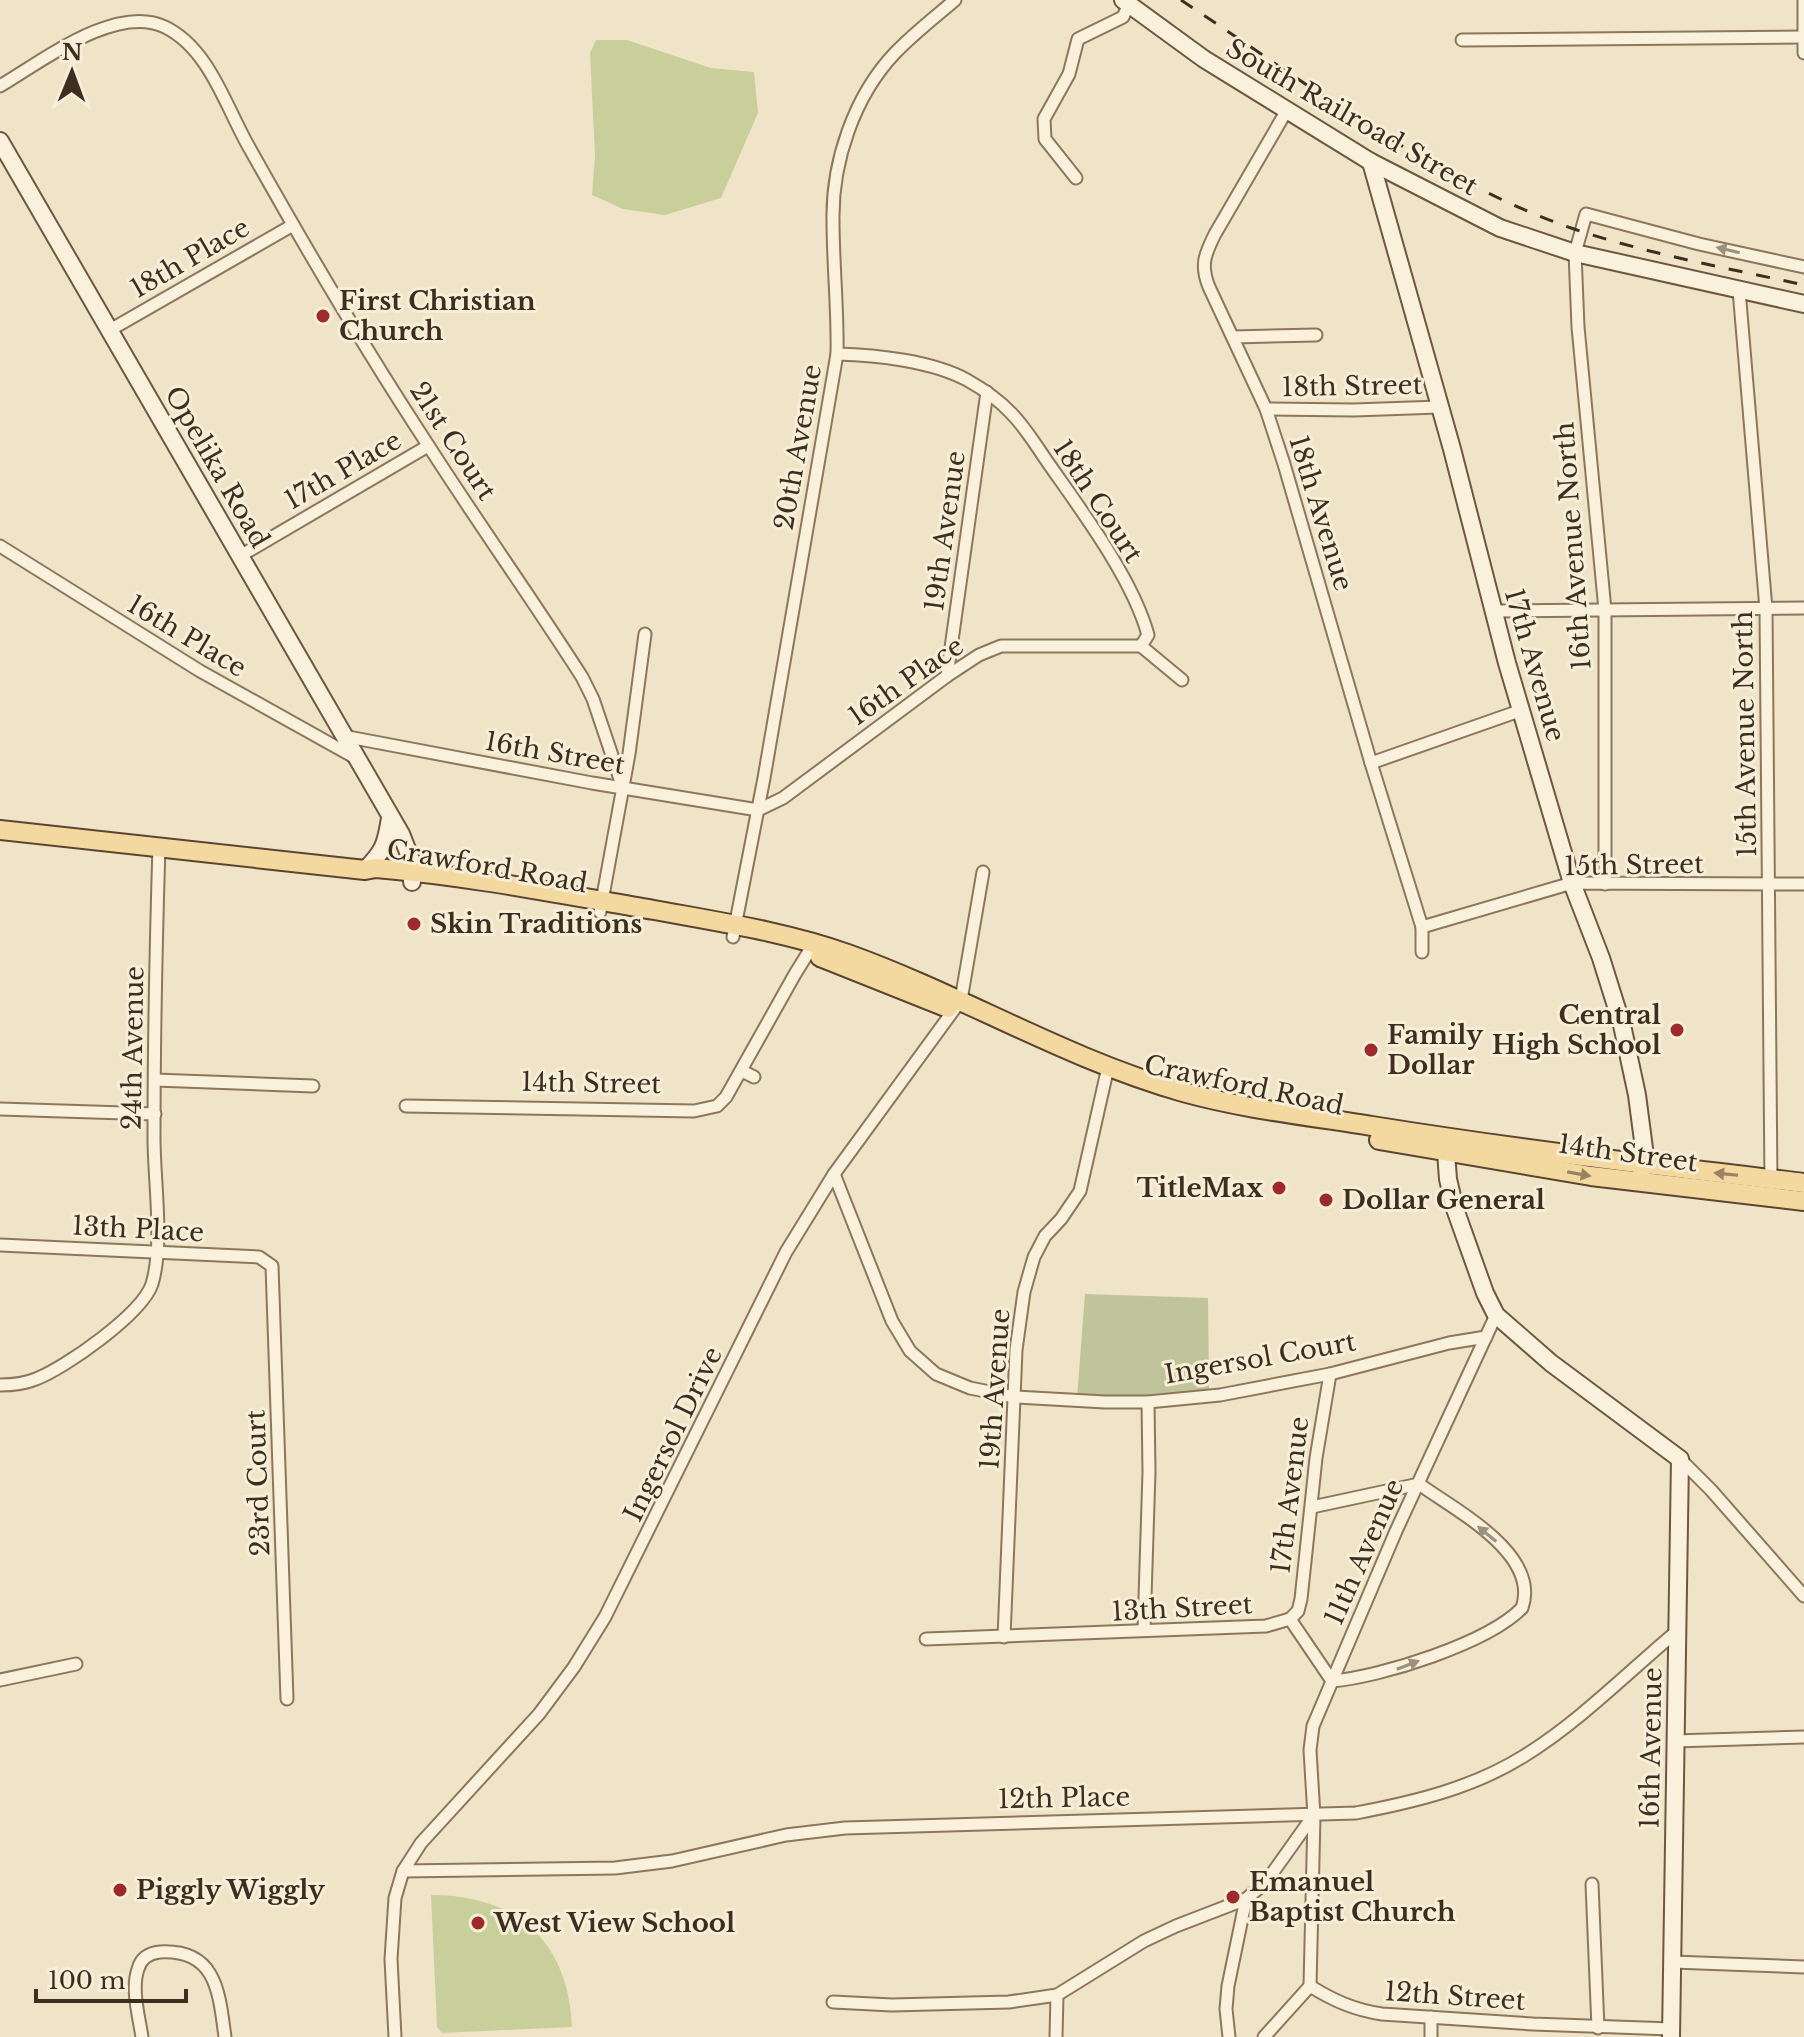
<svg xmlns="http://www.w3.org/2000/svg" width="1804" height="2037" viewBox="0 0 1804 2037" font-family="'Libre Baskerville',serif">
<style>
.green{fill:#c9cf9b}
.cemetery{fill:#bfc49a}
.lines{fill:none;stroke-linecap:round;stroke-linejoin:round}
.street-casing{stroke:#8d765c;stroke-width:15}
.secondary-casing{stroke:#6f573f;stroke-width:20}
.primary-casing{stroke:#5b4430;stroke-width:22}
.street{stroke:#faf1dc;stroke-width:11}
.secondary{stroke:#faf1dc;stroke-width:16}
.primary{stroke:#f3d9a0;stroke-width:18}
.rail{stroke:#3d2e20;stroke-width:3;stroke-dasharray:14 14;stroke-linecap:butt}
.oneway{fill:#9c907e}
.oneway2{fill:#988460}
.poi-dot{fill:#9e2a2b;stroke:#f7eed8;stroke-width:3}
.labels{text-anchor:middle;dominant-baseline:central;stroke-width:6;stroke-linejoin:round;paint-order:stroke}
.street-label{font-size:26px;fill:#3d2e20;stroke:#f7eed8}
.poi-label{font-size:26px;font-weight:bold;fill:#3d2e20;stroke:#f7eed8;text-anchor:start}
</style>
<rect width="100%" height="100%" fill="#f0e4c8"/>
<!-- green -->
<g class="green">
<path d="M596,40h31l84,28 43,4 4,41 -37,85 -56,17 -42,-6 -31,-14 3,-39 -5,-103z"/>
<path d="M431,1895c86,0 137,46 141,132l-130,6 -5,-6z"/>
</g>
<!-- cemetery -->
<path class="cemetery" d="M1085,1294l123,4 1,92 -63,7 -69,1z"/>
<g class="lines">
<defs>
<g id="street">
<path d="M1804,0v53"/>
<path d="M1462,40l341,-3"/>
<path d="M0,86c41,-24 116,-83 165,-59 45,22 61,81 85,122 56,100 115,200 178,296 50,78 104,154 154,232l11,22 30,89"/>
<path d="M1287,110l-72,124c-10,20 -15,31 -6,53l57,122 18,55 87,299 51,164v25"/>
<path d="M1076,178l-31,-39 -1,-20 25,-45 9,-35 45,-22 6,-13"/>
<path d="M1739,290l27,319 5,575"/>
<path d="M110,330l183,-105"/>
<path d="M1233,337l83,-2"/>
<path d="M837,354c40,1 95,7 130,26 16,9 32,20 44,33 16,16 27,36 40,54 33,47 82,113 97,168l-7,11"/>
<path d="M1266,409l88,1 85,-3"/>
<path d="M0,546l200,125 154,86"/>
<path d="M240,556l188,-110"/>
<path d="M1493,611l311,-3"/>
<path d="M947,676l40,-284"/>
<path d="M343,736l249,47 166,27 25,-12 164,-122 32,-21 22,-9h140l41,34"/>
<path d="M1371,763l151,-53"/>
<path d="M1605,884v-274l-27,-283 -3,-74 11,-39 113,30 105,23"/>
<path d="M600,912l29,-158 16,-120"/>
<path d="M1422,927l150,-44 232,1"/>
<path d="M733,937l31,-159 73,-424c1,-44 -4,-89 -4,-134 -1,-58 21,-124 62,-167 18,-19 40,-36 60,-53"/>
<path d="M742,1071l12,6"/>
<path d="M155,1080l158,6"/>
<path d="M406,1106l288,5 23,-5 9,-9 69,-123 13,-21 10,-9"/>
<path d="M0,1109l155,5"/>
<path d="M834,1174l58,147 18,30 26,23 34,14 45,9 90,5h43l72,-7 110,-21 119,-31 37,-6"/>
<path d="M0,1245l259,12 13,9 15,433"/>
<path d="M0,1385c12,0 24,-1 36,-6 29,-11 106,-65 116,-95 12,-40 2,-103 2,-146 0,-97 2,-195 5,-292"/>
<path d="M1680,1459l31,31 93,106"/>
<path d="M1312,1507l107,-23c36,26 122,70 103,124 -34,35 -141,69 -190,73"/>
<path d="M1290,1619l42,62"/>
<path d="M1144,1629l5,-157 -1,-70"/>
<path d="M1004,1637l12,-287 8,-58 10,-35 11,-21 16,-17 19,-28 28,-124"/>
<path d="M926,1639l340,-13 24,-7 8,-8 3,-12 15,-141 14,-84"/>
<path d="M0,1680l76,-16"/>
<path d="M1675,1741l129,-4"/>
<path d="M403,1871l212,-3 57,-7 114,-26 59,-7 511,-15c58,-11 117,-25 168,-57 55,-34 102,-82 152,-124"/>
<path d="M1592,1884l6,144"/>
<path d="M1673,1962l131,5"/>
<path d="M1310,1986l4,-170 -4,-66 3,-24 83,-195 100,-216"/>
<path d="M1310,1986c24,15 45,24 72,28l151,10 138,5"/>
<path d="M833,2002l59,3 117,-3 48,-7 87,-54 32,-15 70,-27"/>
<path d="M1431,2017v20"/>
<path d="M142,2037c-3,-20 -11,-48 -4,-68 3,-11 11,-16 22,-17 57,-3 59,41 65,85"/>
<path d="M395,2037l-4,-78 4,-61 8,-27 18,-28 118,-129 35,-47 31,-50 181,-365 48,-78 127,-174 22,-128"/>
<path d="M1056,2037l1,-42"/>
<path d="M1229,2037l-3,-28 2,-23 18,-87 20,-17 47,-66"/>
<path d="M1264,2037l46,-51"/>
</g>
<g id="secondary">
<path d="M1123,0l81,59 167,103 129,66 75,25 229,51"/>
<path d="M0,141l401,693 11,28v20"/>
<path d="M1371,162l81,287 55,214 65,220 29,75 21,67 15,70 8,61 -4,18"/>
<path d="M365,870c19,-19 21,-26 25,-52"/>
<path d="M1449,1140l-3,12 2,27 7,30 30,84 11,22 55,48 129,96 -9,578"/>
</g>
<g id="primary">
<path d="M0,830l365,40 11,-2c94,8 185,26 278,42 65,12 132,22 194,44 114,41 218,105 335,138 61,17 126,24 189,34 143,23 288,40 432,57"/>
<path d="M820,957l128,51"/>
<path d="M1379,1140l212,36 213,25"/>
</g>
</defs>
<!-- street casing -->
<use href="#street" class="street-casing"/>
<!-- secondary casing -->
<use href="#secondary" class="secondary-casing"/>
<!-- primary casing -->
<use href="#primary" class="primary-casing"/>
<!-- street -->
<use href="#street" class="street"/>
<!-- secondary -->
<use href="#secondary" class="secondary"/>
<!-- primary -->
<use href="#primary" class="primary"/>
<!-- rail -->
<path class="rail" d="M1181,0c123,81 253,181 393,229 74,25 153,39 230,56"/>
</g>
<!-- one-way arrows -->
<defs><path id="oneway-solid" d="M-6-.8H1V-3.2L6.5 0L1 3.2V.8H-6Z" transform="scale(2)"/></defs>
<g class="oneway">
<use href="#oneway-solid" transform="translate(1728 250) rotate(-167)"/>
<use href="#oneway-solid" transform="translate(1487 1534) rotate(-141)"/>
<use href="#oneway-solid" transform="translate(1408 1665) rotate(-21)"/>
</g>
<g class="oneway2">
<use href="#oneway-solid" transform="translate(1579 1174) rotate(10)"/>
<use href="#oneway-solid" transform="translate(1726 1174) rotate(-174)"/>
</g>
<!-- markers -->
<g class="poi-dot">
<circle cx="323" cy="316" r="8"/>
<circle cx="414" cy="924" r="8"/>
<circle cx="1677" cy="1030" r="8"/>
<circle cx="1371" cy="1050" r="8"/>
<circle cx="1279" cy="1188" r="8"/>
<circle cx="1326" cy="1200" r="8"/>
<circle cx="120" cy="1890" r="8"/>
<circle cx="1233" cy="1897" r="8"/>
<circle cx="478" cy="1923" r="8"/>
</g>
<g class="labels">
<!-- street labels -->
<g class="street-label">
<text transform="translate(1352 117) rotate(30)">South Railroad Street</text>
<text transform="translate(190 258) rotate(-30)">18th Place</text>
<text transform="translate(1352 386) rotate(-1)">18th Street</text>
<text transform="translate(453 441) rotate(57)">21st Court</text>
<text transform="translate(798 447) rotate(-80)">20th Avenue</text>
<text transform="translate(217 467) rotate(60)">Opelika Road</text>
<text transform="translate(343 470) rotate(-30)">17th Place</text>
<text transform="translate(1098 501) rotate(57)">18th Court</text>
<text transform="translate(1321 513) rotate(73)">18th Avenue</text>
<text transform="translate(945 531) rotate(-82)">19th Avenue</text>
<text transform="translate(1573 546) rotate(-94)">16th Avenue North</text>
<text transform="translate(187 636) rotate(31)">16th Place</text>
<text transform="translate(1535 665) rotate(74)">17th Avenue</text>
<text transform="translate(906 681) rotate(-35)">16th Place</text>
<text transform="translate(1745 734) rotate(-91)">15th Avenue North</text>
<text transform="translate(555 753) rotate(10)">16th Street</text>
<text transform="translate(1634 865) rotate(-1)">15th Street</text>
<text transform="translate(487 866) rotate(10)">Crawford Road</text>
<text transform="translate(133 1048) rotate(-89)">24th Avenue</text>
<text transform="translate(591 1083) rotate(1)">14th Street</text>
<text transform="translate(1244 1085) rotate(12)">Crawford Road</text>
<text transform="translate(1628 1153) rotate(8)">14th Street</text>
<text transform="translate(138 1229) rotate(3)">13th Place</text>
<text transform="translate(1260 1358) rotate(-10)">Ingersol Court</text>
<text transform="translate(995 1389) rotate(-86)">19th Avenue</text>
<text transform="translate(673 1434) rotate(-64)">Ingersol Drive</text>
<text transform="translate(258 1483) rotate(-92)">23rd Court</text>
<text transform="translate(1290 1495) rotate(-83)">17th Avenue</text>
<text transform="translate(1364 1552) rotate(-66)">11th Avenue</text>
<text transform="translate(1182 1608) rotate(-3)">13th Street</text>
<text transform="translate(1651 1748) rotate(-89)">16th Avenue</text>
<text transform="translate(1064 1798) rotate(-1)">12th Place</text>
<text transform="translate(1455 1996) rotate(4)">12th Street</text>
</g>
<!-- poi labels -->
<g class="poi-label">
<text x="339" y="301">First Christian<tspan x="339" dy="30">Church</tspan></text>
<text x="430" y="924">Skin Traditions</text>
<text x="1661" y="1015" text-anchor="end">Central<tspan x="1661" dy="30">High School</tspan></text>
<text x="1387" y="1035">Family<tspan x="1387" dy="30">Dollar</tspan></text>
<text x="1263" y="1188" text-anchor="end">TitleMax</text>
<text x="1342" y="1200">Dollar General</text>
<text x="1249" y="1882">Emanuel<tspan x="1249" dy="30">Baptist Church</tspan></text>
<text x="136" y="1890">Piggly Wiggly</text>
<text x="494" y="1923">West View School</text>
</g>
</g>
<!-- north arrow -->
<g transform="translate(72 72) rotate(1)" stroke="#f7eed8" stroke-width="6" paint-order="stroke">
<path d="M0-6L14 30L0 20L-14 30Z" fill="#3d2e20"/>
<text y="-12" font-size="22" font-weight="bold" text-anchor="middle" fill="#3d2e20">N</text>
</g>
<!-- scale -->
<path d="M36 1989v12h150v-12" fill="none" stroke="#3d2e20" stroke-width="4"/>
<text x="48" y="1989" font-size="24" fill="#3d2e20" stroke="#f7eed8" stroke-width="6" paint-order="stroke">100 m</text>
</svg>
